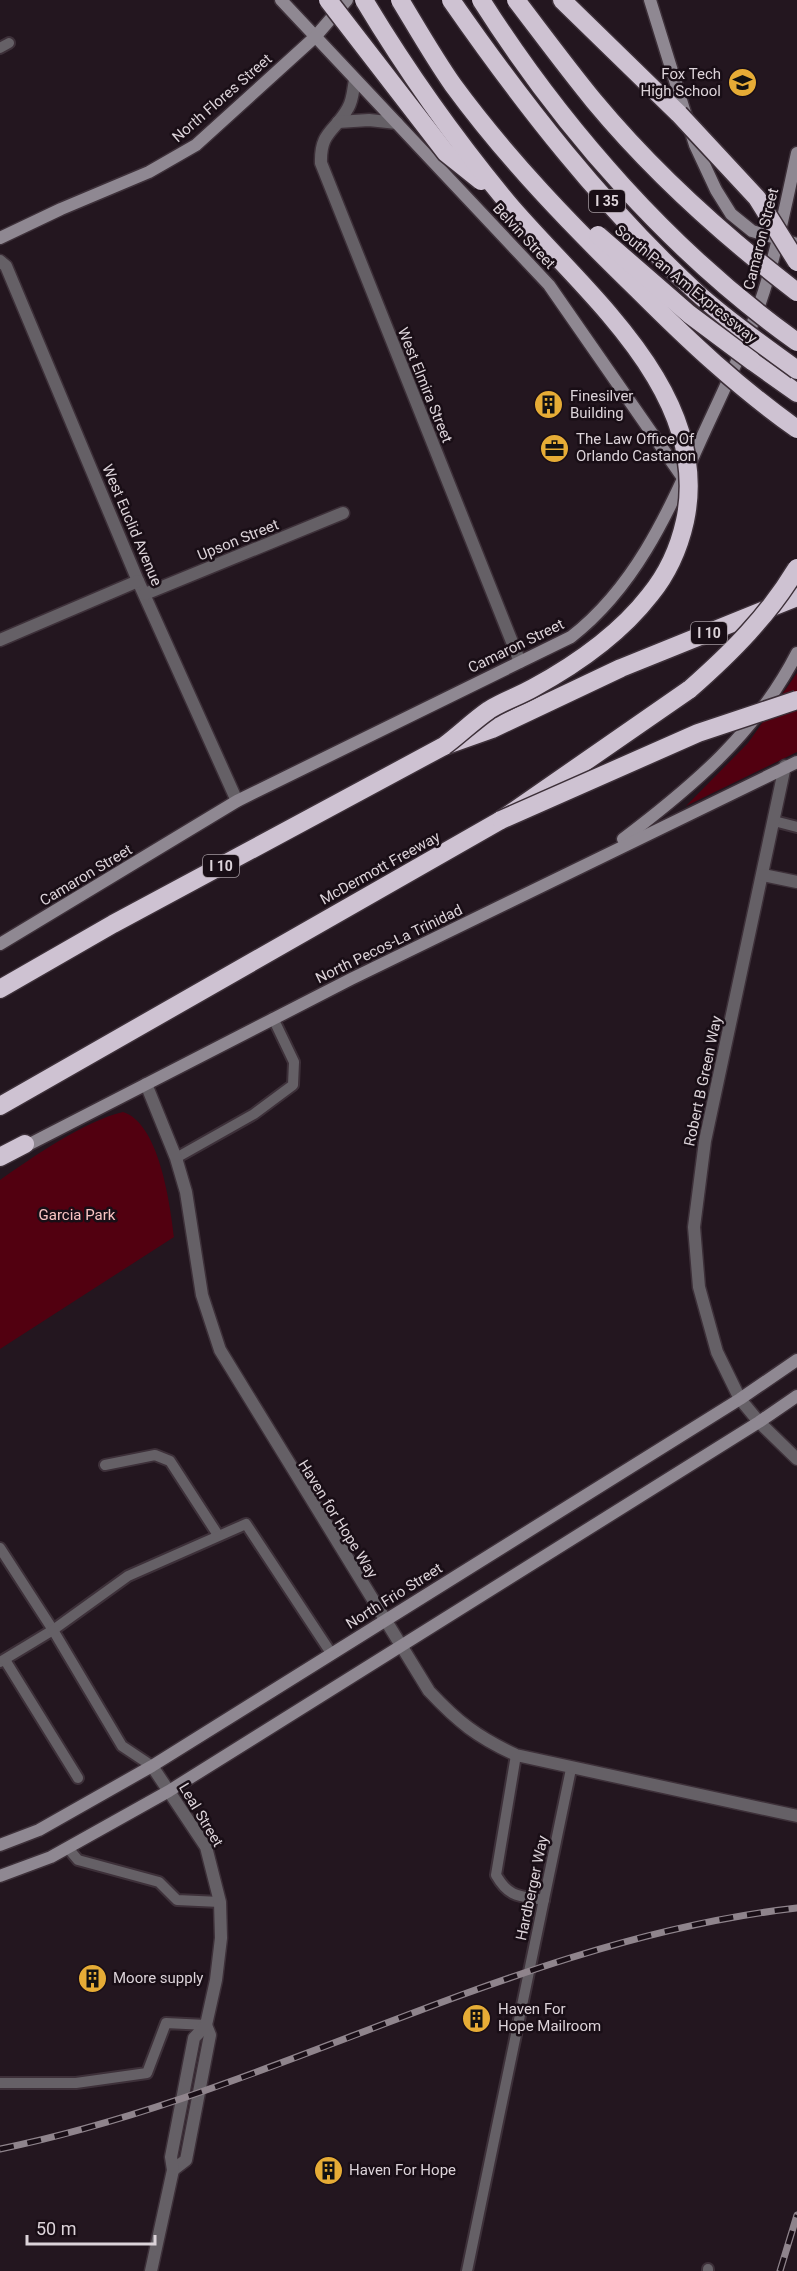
<svg xmlns="http://www.w3.org/2000/svg" width="797" height="2271" viewBox="0 0 797 2271" font-family="Roboto,sans-serif">
<style>
.green{fill:#520010}
.lines{fill:none;stroke-linecap:round;stroke-linejoin:round}
.lane-casing{stroke:#3d3039;stroke-width:14}
.street-casing{stroke:#3d3039;stroke-width:15}
.secondary-casing{stroke:#3d3039;stroke-width:15}
.highway-casing{stroke:#3d3039;stroke-width:21}
.lane{stroke:#656066;stroke-width:10}
.street{stroke:#656066;stroke-width:12}
.secondary{stroke:#8f8892;stroke-width:12}
.highway{stroke:#cec2d2;stroke-width:18}
.rail-casing{stroke:#8f848c;stroke-width:7}
.rail{stroke:#190e16;stroke-width:4.5;stroke-dasharray:14;stroke-linecap:butt}
.highway-bridge-casing{stroke:#3d3039;stroke-width:21;stroke-linecap:butt}
.highway-bridge{stroke:#cec2d2;stroke-width:18}
.labels{text-anchor:middle;dominant-baseline:central;stroke-width:5;stroke-linejoin:round;paint-order:stroke}
.shield{fill:#190e16;stroke:#a2989e;stroke-width:1.5}
.shield-label{font-size:14px;font-weight:bold;fill:#dcd3d9}
.poi-label{font-size:15px;fill:#dcd3d9;stroke:#190e16;text-anchor:start}
.street-label{font-size:15px;fill:#dcd3d9;stroke:#190e16}
.park-label{font-size:15px;fill:#f9c4c3;stroke:#190e16}
</style>
<rect width="100%" height="100%" fill="#23161f"/>
<!-- green -->
<g class="green">
<path d="M797,673v79l-111,54 62,-63z"/>
<path d="M123,1112c36,11 47,91 51,125l-174,112v-169c33,-23 84,-59 123,-68z"/>
</g>
<g class="lines">
<defs>
<g id="lane">
<path d="M0,48l9,-5"/>
<path d="M774,821l23,6"/>
<path d="M176,1158l78,-44 39,-29 1,-23 -21,-44"/>
<path d="M105,1465l50,-10 15,6 48,74"/>
<path d="M0,1548l53,82 -53,32"/>
<path d="M5,1660l73,118"/>
<path d="M516,1755l-20,120c13,23 24,21 48,25"/>
<path d="M152,1766l-30,-20 -69,-116 75,-54 118,-52 85,129"/>
<path d="M68,1848l10,12 81,22 18,18 43,2"/>
<path d="M0,2083h76l71,-10 19,-50 40,2"/>
<path d="M467,2271l104,-502"/>
<path d="M708,2271v-2"/>
</g>
<g id="street">
<path d="M355,80c-2,9 -2,20 -7,28 -13,24 -28,23 -27,55l199,499"/>
<path d="M338,122l31,-2 28,3"/>
<path d="M0,261l6,5 132,315 99,220"/>
<path d="M145,594l198,-81"/>
<path d="M0,640l138,-59"/>
<path d="M785,766l-80,375 -11,86 5,60 18,65 23,47 19,23 38,37"/>
<path d="M763,875l34,7"/>
<path d="M146,1084l30,74 10,34 16,103 18,55 209,341c29,31 48,46 87,64l281,61"/>
<path d="M173,2170l13,-10 24,-125 -4,-10"/>
<path d="M151,2271l22,-101 -2,-13 23,-119 12,-13 10,-45 5,-42 -1,-36 -14,-55 -54,-81"/>
</g>
<g id="secondary">
<path d="M281,0l268,285 134,193"/>
<path d="M650,0l45,145 21,45 15,24 21,17 45,13"/>
<path d="M0,238l61,-29 88,-37 47,-27 119,-108 32,-37"/>
<path d="M623,839c70,-53 133,-106 174,-186"/>
<path d="M0,944l237,-143 334,-164c63,-49 95,-120 127,-191 23,-51 49,-102 66,-155 14,-45 23,-92 33,-138"/>
<path d="M20,1149l331,-170 446,-217"/>
<path d="M0,1845l39,-15 113,-64 588,-367 57,-39"/>
<path d="M0,1876l51,-19 118,-66 590,-369 38,-26"/>
</g>
<g id="highway">
<path d="M562,0l117,114"/>
<path d="M752,361l45,32"/>
<path d="M0,989l113,-65 331,-178 48,-17 129,-61 176,-71"/>
<path d="M0,1106l501,-286 189,-131"/>
<path d="M0,1157l25,-13"/>
</g>
</defs>
<!-- lane casing -->
<use href="#lane" class="lane-casing"/>
<!-- street casing -->
<use href="#street" class="street-casing"/>
<!-- secondary casing -->
<use href="#secondary" class="secondary-casing"/>
<!-- highway casing -->
<use href="#highway" class="highway-casing"/>
<!-- lane -->
<use href="#lane" class="lane"/>
<!-- street -->
<use href="#street" class="street"/>
<!-- secondary -->
<use href="#secondary" class="secondary"/>
<!-- highway -->
<use href="#highway" class="highway"/>
<defs>
<g id="rail">
<path d="M0,2149c273,-56 519,-210 797,-241"/>
<path d="M780,2271l17,-56"/>
</g>
</defs>
<!-- rail casing -->
<use href="#rail" class="rail-casing"/>
<!-- rail -->
<use href="#rail" class="rail"/>
<defs>
<g id="highway-bridge">
<path d="M328,0l118,153 35,28"/>
<path d="M364,0c42,70 91,139 143,202 74,88 206,189 178,319 -6,27 -17,52 -35,74 -31,40 -73,69 -117,93 -14,8 -30,13 -44,22 -16,11 -30,25 -45,36"/>
<path d="M400,0c17,28 34,58 53,85 55,75 119,141 186,206 50,50 100,97 158,138"/>
<path d="M451,0c73,105 151,205 245,292 32,29 67,53 101,78"/>
<path d="M481,0c82,129 191,253 316,342"/>
<path d="M516,0c26,34 51,68 78,101 59,71 130,135 203,191"/>
<path d="M679,114l78,84 40,64"/>
<path d="M598,235l91,79 63,47"/>
<path d="M690,689c42,-37 78,-73 107,-121"/>
<path d="M501,820l197,-87 99,-33"/>
</g>
</defs>
<!-- highway-bridge casing -->
<use href="#highway-bridge" class="highway-bridge-casing"/>
<!-- highway-bridge -->
<use href="#highway-bridge" class="highway-bridge"/>
</g>
<!-- icons -->
<defs>
<symbol id="school-disc" viewBox="-11 -11 22 22"><circle r="9.5" fill="#e6ac36" stroke="#190e16"/><path d="M0-5L7-2L0 1L-7-2ZM-4 1L0 2.5L4 1V4Q0 6-4 4Z" fill="#111"/></symbol>
<symbol id="building-disc" viewBox="-11 -11 22 22"><circle r="9.5" fill="#e6ac36" stroke="#190e16"/><path d="M-4-6H4V6H1V3H-1V6H-4ZM-2.5-4.3h1.7v1.8h-1.7ZM.8-4.3h1.7v1.8H.8ZM-2.5-1h1.7V.8h-1.7ZM.8-1h1.7V.8H.8Z" fill="#111"/></symbol>
<symbol id="office-disc" viewBox="-11 -11 22 22"><circle r="9.5" fill="#e6ac36" stroke="#190e16"/><path d="M-6-3h4V-5.5h4V-3h4V5H-6ZM-1-4.5V-3h2v-1.5ZM-6 0V1H6V0Z" fill="#111"/></symbol>
</defs>
<g fill-rule="evenodd">
<use href="#school-disc" x="726" y="66" width="33" height="33"/>
<use href="#building-disc" x="532" y="388" width="33" height="33"/>
<use href="#office-disc" x="538" y="432" width="33" height="33"/>
<use href="#building-disc" x="76" y="1962" width="33" height="33"/>
<use href="#building-disc" x="460" y="2002" width="33" height="33"/>
<use href="#building-disc" x="312" y="2154" width="33" height="33"/>
</g>
<g class="labels">
<!-- shield labels -->
<g class="shield">
<rect x="589" y="190" width="36" height="22" rx="4.5"/>
<rect x="691" y="622" width="36" height="22" rx="4.5"/>
<rect x="203" y="855" width="36" height="22" rx="4.5"/>
</g>
<g class="shield-label">
<text x="607" y="201">I 35</text>
<text x="709" y="633">I 10</text>
<text x="221" y="866">I 10</text>
</g>
<!-- poi labels -->
<g class="poi-label">
<text x="721" y="74" text-anchor="end">Fox Tech<tspan x="721" dy="17">High School</tspan></text>
<text x="570" y="396">Finesilver<tspan x="570" dy="17">Building</tspan></text>
<text x="576" y="439">The Law Office Of<tspan x="576" dy="17">Orlando Castanon</tspan></text>
<text x="113" y="1978">Moore supply</text>
<text x="498" y="2009">Haven For<tspan x="498" dy="17">Hope Mailroom</tspan></text>
<text x="349" y="2170">Haven For Hope</text>
</g>
<!-- street labels -->
<g class="street-label">
<text transform="translate(222 98) rotate(-41)">North Flores Street</text>
<text transform="translate(524 236) rotate(47)">Belvin Street</text>
<text transform="translate(761 239) rotate(-76)">Camaron Street</text>
<text transform="translate(686 284) rotate(39)">South Pan Am Expressway</text>
<text transform="translate(425 385) rotate(68)">West Elmira Street</text>
<text transform="translate(132 525) rotate(67)">West Euclid Avenue</text>
<text transform="translate(238 540) rotate(-22)">Upson Street</text>
<text transform="translate(516 646) rotate(-26)">Camaron Street</text>
<text transform="translate(380 868) rotate(-29)">McDermott Freeway</text>
<text transform="translate(86 875) rotate(-31)">Camaron Street</text>
<text transform="translate(389 944) rotate(-26)">North Pecos-La Trinidad</text>
<text transform="translate(703 1081) rotate(-78)">Robert B Green Way</text>
<text transform="translate(338 1519) rotate(58)">Haven for Hope Way</text>
<text transform="translate(394 1596) rotate(-32)">North Frio Street</text>
<text transform="translate(201 1815) rotate(59)">Leal Street</text>
<text transform="translate(532 1888) rotate(-78)">Hardberger Way</text>
</g>
<!-- park labels -->
<g class="park-label">
<text x="77" y="1215">Garcia Park</text>
</g>
</g>
<!-- scale -->
<path d="M27 2235v9h128v-9" fill="none" stroke="#dcd3d9" stroke-width="3"/>
<text x="36" y="2235" font-size="18" fill="#dcd3d9" stroke="#190e16" stroke-width="4.5" paint-order="stroke">50 m</text>
</svg>
